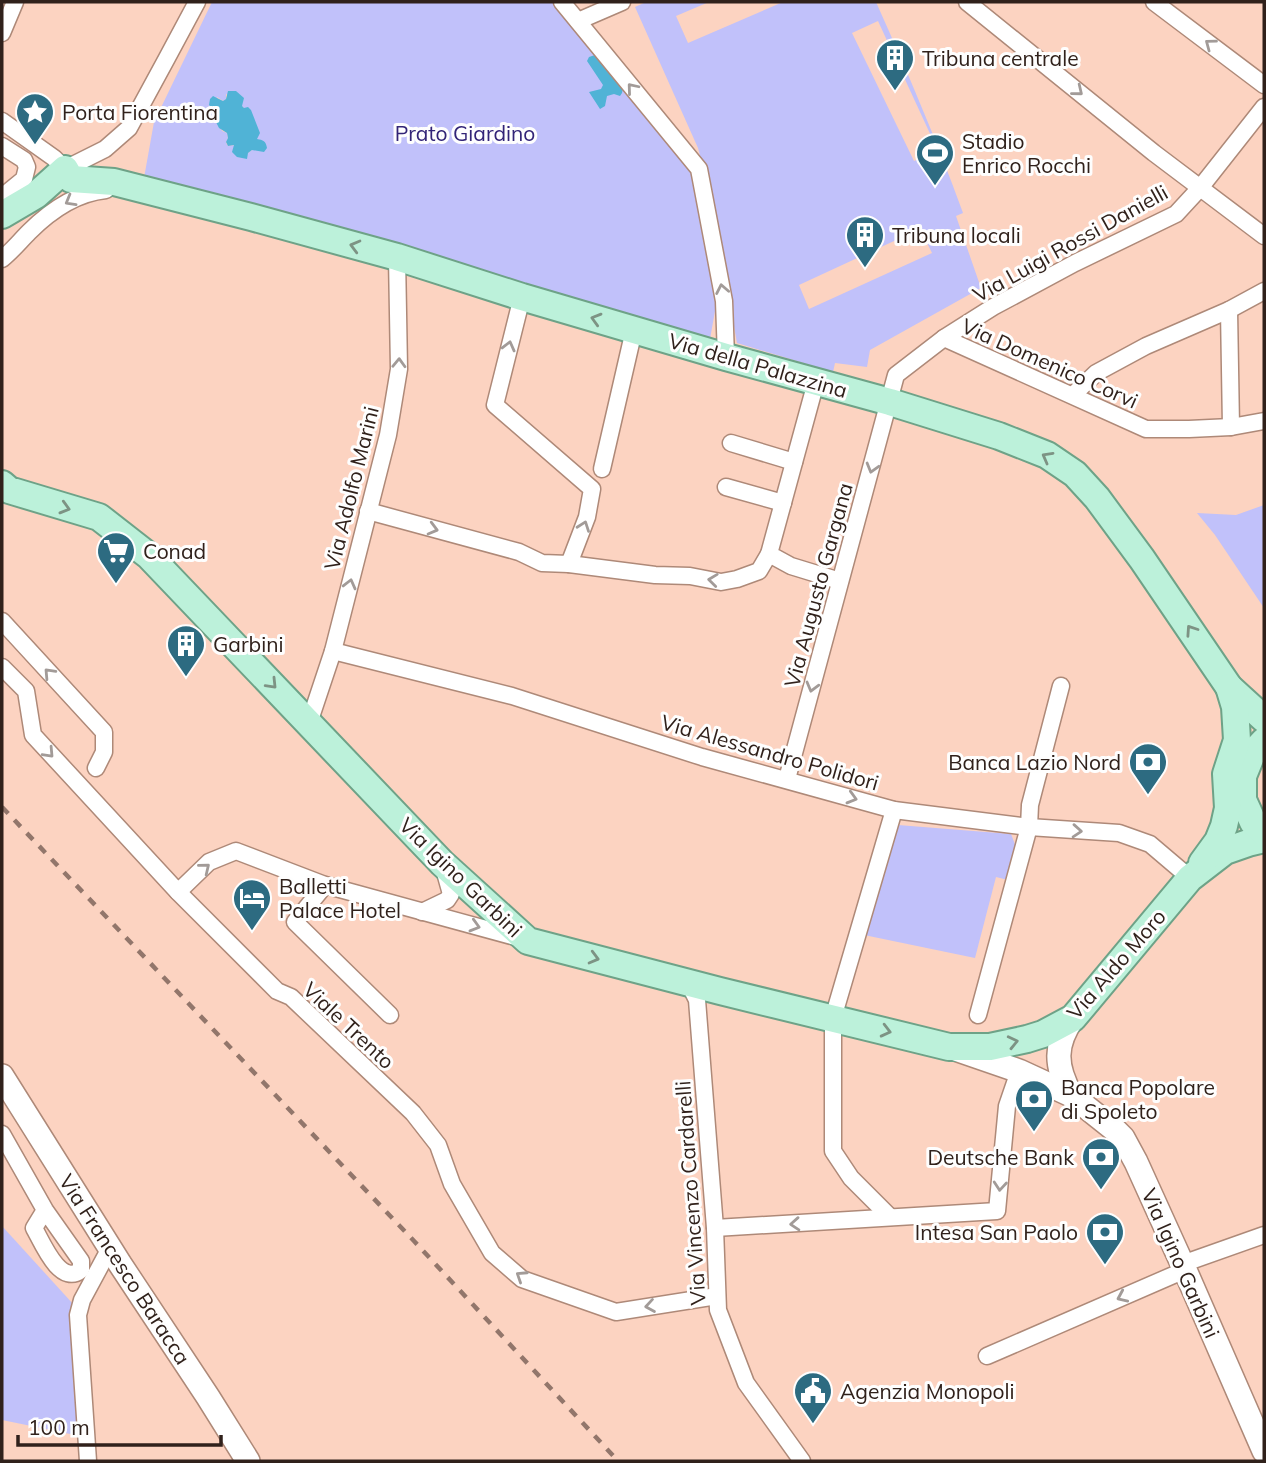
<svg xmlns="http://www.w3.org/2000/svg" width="1266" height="1463" viewBox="0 0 1266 1463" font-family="Mulish,sans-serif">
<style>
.green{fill:#c1c1fa;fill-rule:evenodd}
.water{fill:#50b3d6}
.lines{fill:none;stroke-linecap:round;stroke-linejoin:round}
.street-casing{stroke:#ae8978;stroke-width:19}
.secondary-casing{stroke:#ae8978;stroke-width:26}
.primary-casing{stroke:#6ea287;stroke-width:30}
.street{stroke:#fff;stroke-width:16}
.secondary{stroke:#fff;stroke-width:23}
.primary{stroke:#bcf1da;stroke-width:26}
.rail{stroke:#92766b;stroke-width:4.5;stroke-dasharray:9 9;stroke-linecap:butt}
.oneway{stroke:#a29b98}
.oneway2{stroke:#7d9384}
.labels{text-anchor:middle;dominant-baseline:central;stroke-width:6;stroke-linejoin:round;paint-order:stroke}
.poi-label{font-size:21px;fill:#30211b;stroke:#fefefe;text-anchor:start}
.park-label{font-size:21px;fill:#322477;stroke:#fefefe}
.street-label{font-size:21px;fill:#30211b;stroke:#fefefe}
</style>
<rect width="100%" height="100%" fill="#fcd3c1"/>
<!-- green -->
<g class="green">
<path d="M212,2h345l134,169 26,129 -7,39 -566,-161 10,-56zM226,94l18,14 12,31 2,11h-6l-4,3 -13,-8 -7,1 -2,-3 2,-5 -1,-5 -5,-2 -8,-15 5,-4 -2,-15 6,4 3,-2z"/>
<path d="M646,2h63l-33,14 12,27 95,-41h93c31,69 61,139 87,211l-7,3 25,72 -111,62 -3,17 -32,-4 -2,9 -96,-29 -26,-145 -13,-50 -63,-141zM878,21l60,130 -24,10 -62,-128zM920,229l12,24 -123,56 -10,-24z"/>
<path d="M1264,505v103l-49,-73 -18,-22 39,2z"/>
<path d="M898,825l113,9 5,13 -8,33 -12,-3 -21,81 -111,-23z"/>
<path d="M2,1226l72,79 9,102 -8,28 -73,-15z"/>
</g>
<!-- water -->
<g class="water">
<path d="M595,55l28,33 -1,5 -2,3 -6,-2 -7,2 -2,10 -5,3 -11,-17 12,-3 2,-4 -16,-24 2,-4z"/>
<path d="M228,91h8l8,7 -2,8 2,2 4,-1 3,3 9,23 -3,6c6,1 9,2 10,9l-3,4 -12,-2 -4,3 -1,6 -10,-2 -5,-5 2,-7 -6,1 -2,-4 2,-4 -1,-5 -8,-5 -6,-12 6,-4 -1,-3 -7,-2 -2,-2 1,-6 3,-3 10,5 3,-2z"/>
</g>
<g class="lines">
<defs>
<g id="street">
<path d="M562,2l137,167 25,132 2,56"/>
<path d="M967,2l187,151 110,83"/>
<path d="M1154,2l110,83"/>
<path d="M578,21l44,-19"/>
<path d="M2,33l13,-31"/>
<path d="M2,121l52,37 11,11 40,-20 24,-21 38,-70 30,-56"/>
<path d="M2,146l22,14 3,7 -3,12 -22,18"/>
<path d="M2,259c10,-8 18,-18 27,-27 21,-21 46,-39 77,-42"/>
<path d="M1229,310l2,117"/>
<path d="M944,338l202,91h43l42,-2 33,-6"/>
<path d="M816,382l-47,172 22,12 49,15"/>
<path d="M1073,395l23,-22 50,-27 83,-36 35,-19"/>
<path d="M731,443l63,19"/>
<path d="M602,469l32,-139"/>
<path d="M726,487l57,16"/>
<path d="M368,511l151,41 23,11 27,1 18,-47 5,-28 -97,-84 27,-108"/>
<path d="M569,564l86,11 35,1 31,6 16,-3 22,-8 10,-17"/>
<path d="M2,621l102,111v20l-8,16"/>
<path d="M333,651l179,45 190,61 192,53 135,17 90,6 31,11 40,34"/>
<path d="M2,667l24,24 7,44 145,157 99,99 14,6 122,116 25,32 14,39 40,69 30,26 94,33 101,-16"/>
<path d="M309,723l24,-72 55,-216 11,-66 -2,-112"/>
<path d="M787,779l109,-404 48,-37 49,-31 82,-44 101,-49 24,-26 64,-81"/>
<path d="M325,885l-30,37 95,93"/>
<path d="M178,892l31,-30 27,-11 89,34 194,53"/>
<path d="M422,912l25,-12 4,-6 -7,-25"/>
<path d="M684,982l8,8 5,10 18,228 3,82 28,73 56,78"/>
<path d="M978,1015l51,-188 1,-22 31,-119"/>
<path d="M2,1134l43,76 36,51v9c-21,17 -39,-28 -47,-42l11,-18"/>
<path d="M890,1217l-39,-39 -18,-27v-133l61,-208"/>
<path d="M715,1228l282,-17 10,-105 12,-35"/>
<path d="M1182,1264l82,-29"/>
<path d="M987,1356l198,-86"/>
<path d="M88,1461l-10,-146 4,-15 28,-52"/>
</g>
<g id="secondary">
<path d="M958,1050l61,21 52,24 44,35 8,8 13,24 49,108 79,181"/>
<path d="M2,1076l118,188 88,133 40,64"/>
<path d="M1071,1095c-16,-29 -17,-50 2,-77"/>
</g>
<g id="primary">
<path d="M2,215l34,-20 29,-26 6,10 43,3 137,35 146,40 125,40 204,60 164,45 109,34 48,19 28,19 22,24 45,61 87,128 35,32"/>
<path d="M2,484l7,6 90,27 50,39 293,307 86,78 192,50 229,56h41l37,-8 16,-5 30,-16 117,-140 35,-27 23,-8 16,-4"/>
<path d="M1264,741l-12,13 -9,22v24l10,22 11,11"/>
<path d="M1202,863l16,-22 6,-15 4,-18 -2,-34 11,-34 -2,-33 -6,-20"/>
</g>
</defs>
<!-- street casing -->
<use href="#street" class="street-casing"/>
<!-- secondary casing -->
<use href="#secondary" class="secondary-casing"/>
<!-- primary casing -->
<use href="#primary" class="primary-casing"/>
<!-- street -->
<use href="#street" class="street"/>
<!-- secondary -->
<use href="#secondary" class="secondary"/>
<!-- primary -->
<use href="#primary" class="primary"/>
<!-- rail -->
<path class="rail" d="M2,807l412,434 204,220"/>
</g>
<!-- one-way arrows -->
<defs><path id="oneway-chevron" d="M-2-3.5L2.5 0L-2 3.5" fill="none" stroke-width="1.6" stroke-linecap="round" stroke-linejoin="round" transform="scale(1.75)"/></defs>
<g class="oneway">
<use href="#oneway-chevron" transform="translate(1210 44) rotate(-143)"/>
<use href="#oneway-chevron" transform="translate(632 88) rotate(-130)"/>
<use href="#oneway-chevron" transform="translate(1078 91) rotate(39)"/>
<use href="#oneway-chevron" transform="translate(70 201) rotate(150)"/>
<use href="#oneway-chevron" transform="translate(722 289) rotate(-101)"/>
<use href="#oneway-chevron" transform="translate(509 346) rotate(-76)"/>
<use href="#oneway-chevron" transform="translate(399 363) rotate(-88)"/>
<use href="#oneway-chevron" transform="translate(872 468) rotate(106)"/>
<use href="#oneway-chevron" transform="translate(584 526) rotate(-70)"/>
<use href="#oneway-chevron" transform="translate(433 529) rotate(15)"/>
<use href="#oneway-chevron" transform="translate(713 580) rotate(-173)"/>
<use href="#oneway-chevron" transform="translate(350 584) rotate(-76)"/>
<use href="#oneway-chevron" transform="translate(49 673) rotate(-133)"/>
<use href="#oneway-chevron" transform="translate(812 687) rotate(105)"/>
<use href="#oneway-chevron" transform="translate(49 753) rotate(47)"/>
<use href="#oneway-chevron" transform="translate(852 798) rotate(16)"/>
<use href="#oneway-chevron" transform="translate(1077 831) rotate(4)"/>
<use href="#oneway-chevron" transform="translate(205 868) rotate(-39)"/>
<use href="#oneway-chevron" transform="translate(475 926) rotate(16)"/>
<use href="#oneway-chevron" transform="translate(1000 1186) rotate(95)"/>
<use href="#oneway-chevron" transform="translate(795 1224) rotate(176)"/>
<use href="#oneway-chevron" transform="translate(521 1276) rotate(-147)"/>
<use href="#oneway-chevron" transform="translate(1122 1297) rotate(156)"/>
<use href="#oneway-chevron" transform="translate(650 1306) rotate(171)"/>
</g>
<g class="oneway2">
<use href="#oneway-chevron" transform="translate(355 246) rotate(-165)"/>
<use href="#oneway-chevron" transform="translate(596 319) rotate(-164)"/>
<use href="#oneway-chevron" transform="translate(1047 457) rotate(-151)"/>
<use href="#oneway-chevron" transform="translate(65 508) rotate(16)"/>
<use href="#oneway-chevron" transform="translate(1191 630) rotate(-124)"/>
<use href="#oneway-chevron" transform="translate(272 684) rotate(46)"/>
<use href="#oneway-chevron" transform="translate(594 958) rotate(15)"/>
<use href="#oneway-chevron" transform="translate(886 1031) rotate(14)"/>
<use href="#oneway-chevron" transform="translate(1013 1042) rotate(-13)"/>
</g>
<!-- icons -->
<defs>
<symbol id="building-pin" viewBox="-11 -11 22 30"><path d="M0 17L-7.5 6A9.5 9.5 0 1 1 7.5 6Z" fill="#2d6b81" stroke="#fefefe"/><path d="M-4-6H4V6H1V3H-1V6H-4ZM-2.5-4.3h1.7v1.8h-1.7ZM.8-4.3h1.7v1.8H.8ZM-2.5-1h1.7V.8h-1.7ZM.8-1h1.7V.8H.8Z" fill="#fff"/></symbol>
<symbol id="sight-pin" viewBox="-11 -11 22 30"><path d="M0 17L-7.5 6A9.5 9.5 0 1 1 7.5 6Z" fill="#2d6b81" stroke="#fefefe"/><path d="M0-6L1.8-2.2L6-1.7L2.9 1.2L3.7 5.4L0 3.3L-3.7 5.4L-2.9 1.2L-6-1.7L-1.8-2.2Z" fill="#fff"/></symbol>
<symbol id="stadium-pin" viewBox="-11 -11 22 30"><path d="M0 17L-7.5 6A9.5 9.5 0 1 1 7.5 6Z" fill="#2d6b81" stroke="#fefefe"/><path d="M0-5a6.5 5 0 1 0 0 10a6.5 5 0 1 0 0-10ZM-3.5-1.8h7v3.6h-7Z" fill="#fff"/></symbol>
<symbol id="supermarket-pin" viewBox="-11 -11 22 30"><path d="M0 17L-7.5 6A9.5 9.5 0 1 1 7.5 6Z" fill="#2d6b81" stroke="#fefefe"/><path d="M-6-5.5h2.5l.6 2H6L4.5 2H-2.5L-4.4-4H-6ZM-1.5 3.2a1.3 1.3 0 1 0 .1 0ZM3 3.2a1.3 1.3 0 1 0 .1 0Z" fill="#fff"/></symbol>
<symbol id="bank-pin" viewBox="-11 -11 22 30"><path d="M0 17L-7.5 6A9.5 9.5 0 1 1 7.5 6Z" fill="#2d6b81" stroke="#fefefe"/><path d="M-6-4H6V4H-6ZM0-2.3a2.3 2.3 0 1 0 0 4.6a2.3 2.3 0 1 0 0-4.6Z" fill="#fff"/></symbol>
<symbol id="hotel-pin" viewBox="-11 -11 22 30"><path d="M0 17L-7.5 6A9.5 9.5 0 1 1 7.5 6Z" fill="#2d6b81" stroke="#fefefe"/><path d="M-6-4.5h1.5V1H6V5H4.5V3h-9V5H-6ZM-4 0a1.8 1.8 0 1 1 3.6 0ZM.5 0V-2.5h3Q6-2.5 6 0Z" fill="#fff"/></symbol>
<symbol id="civic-pin" viewBox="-11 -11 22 30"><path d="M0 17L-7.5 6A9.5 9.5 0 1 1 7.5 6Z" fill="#2d6b81" stroke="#fefefe"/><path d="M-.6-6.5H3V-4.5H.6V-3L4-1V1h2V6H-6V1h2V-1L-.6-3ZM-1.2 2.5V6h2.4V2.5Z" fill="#fff"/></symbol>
</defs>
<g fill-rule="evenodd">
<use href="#building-pin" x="873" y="36" width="44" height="60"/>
<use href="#sight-pin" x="13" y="90" width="44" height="60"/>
<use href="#stadium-pin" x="913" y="131" width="44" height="60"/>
<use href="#building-pin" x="843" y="213" width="44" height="60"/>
<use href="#supermarket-pin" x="94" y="529" width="44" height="60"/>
<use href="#building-pin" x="164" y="622" width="44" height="60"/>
<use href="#bank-pin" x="1126" y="740" width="44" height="60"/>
<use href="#hotel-pin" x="230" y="876" width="44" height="60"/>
<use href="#bank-pin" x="1012" y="1077" width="44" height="60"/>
<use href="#bank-pin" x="1079" y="1135" width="44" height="60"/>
<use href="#bank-pin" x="1083" y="1210" width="44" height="60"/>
<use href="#civic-pin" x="791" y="1369" width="44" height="60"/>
</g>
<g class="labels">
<!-- poi labels -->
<g class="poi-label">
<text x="922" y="58">Tribuna centrale</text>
<text x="62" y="112">Porta Fiorentina</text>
<text x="962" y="141">Stadio<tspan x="962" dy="24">Enrico Rocchi</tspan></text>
<text x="892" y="235">Tribuna locali</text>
<text x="143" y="551">Conad</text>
<text x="213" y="644">Garbini</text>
<text x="1121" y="762" text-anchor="end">Banca Lazio Nord</text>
<text x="279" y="886">Balletti<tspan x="279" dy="24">Palace Hotel</tspan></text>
<text x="1061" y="1087">Banca Popolare<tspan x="1061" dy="24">di Spoleto</tspan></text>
<text x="1074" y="1157" text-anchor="end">Deutsche Bank</text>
<text x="1078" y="1232" text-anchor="end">Intesa San Paolo</text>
<text x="840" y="1391">Agenzia Monopoli</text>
</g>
<!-- park labels -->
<g class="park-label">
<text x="465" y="133">Prato Giardino</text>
</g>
<!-- street labels -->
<g class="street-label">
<text transform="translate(1070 243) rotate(-29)">Via Luigi Rossi Danielli</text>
<text transform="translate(1050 363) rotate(24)">Via Domenico Corvi</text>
<text transform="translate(758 365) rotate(16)">Via della Palazzina</text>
<text transform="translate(351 488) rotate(-76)">Via Adolfo Marini</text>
<text transform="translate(818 585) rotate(-75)">Via Augusto Gargana</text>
<text transform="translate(770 752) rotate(16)">Via Alessandro Polidori</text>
<text transform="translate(461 877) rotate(44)">Via Igino Garbini</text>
<text transform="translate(1116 964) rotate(-49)">Via Aldo Moro</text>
<text transform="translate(349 1025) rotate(43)">Viale Trento</text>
<text transform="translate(690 1193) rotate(-94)">Via Vincenzo Cardarelli</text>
<text transform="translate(1181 1263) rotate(66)">Via Igino Garbini</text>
<text transform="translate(125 1269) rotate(57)">Via Francesco Baracca</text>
</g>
</g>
<!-- border -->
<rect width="1266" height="1463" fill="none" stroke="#30211b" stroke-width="7"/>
<!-- scale -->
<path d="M18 1435v10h203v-10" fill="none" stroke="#30211b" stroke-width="3.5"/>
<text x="28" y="1435" font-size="21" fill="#30211b" stroke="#fefefe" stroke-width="5" paint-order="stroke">100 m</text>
</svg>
